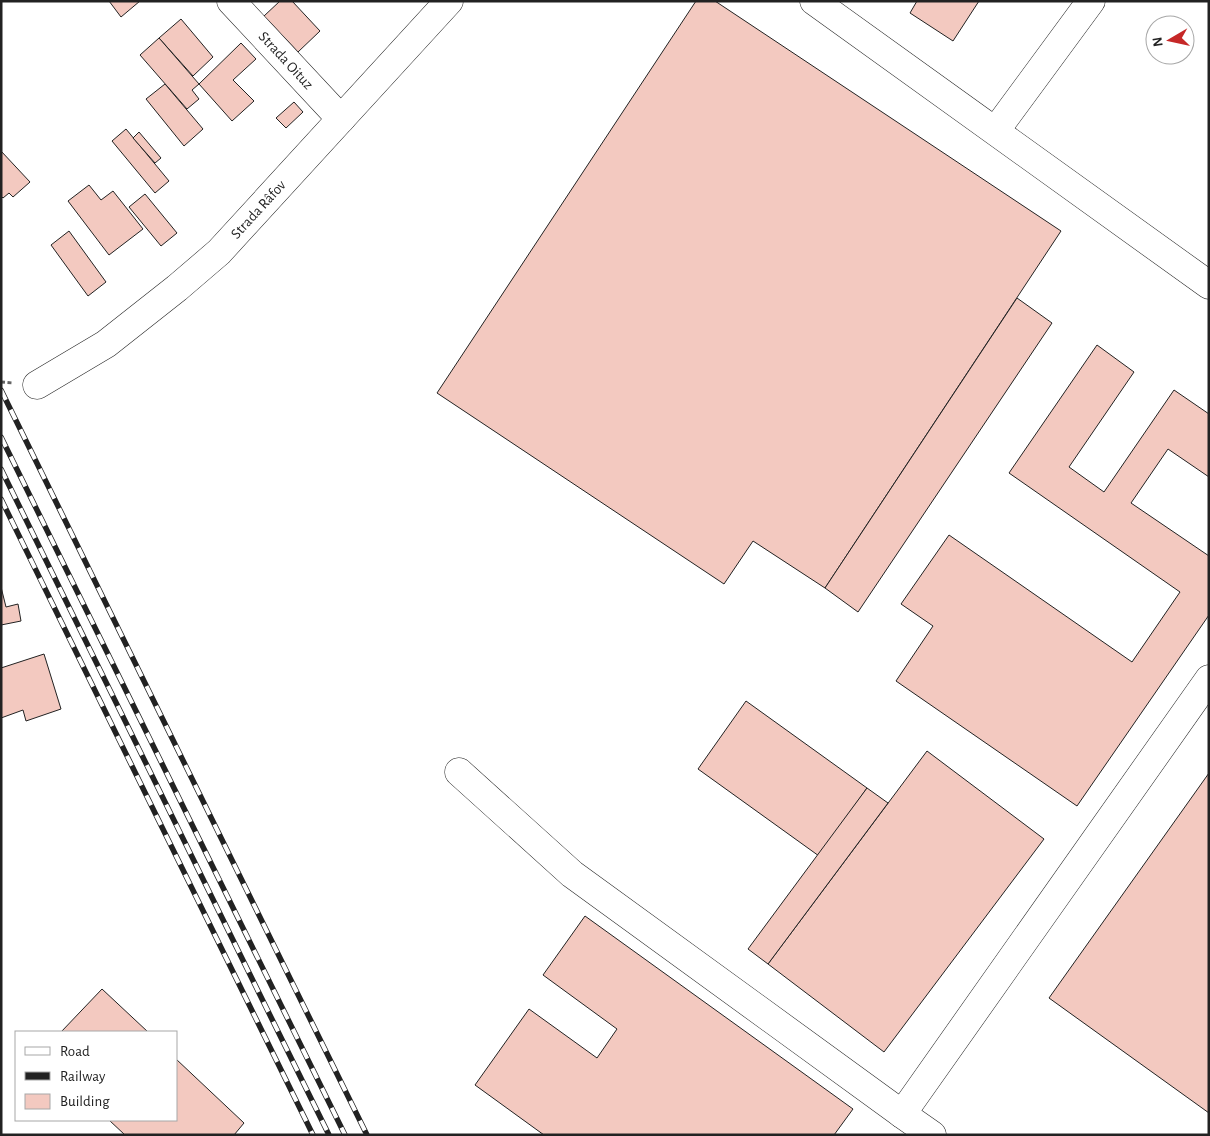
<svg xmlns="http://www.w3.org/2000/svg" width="1210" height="1136" font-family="'Alegreya Sans',sans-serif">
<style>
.building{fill:#f3c9c0;stroke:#222}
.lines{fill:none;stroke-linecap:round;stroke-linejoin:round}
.minor-casing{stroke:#222;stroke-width:29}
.path{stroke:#646464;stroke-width:3;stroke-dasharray:4 2.5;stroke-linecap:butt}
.minor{stroke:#fff;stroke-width:28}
.rail-casing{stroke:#222;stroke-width:5.5}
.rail{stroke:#fff;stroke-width:4;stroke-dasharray:11;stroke-linecap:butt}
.labels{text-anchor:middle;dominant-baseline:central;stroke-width:4;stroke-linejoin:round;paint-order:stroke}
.street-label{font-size:15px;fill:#222;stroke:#fff}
</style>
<rect width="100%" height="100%" fill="#fff"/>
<g class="building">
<polygon points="109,1 140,1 121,17"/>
<polygon points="280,1 292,1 320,31 298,52 264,16"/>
<polygon points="696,1 715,1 1061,231 825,588 753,541 724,584 437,393"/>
<polygon points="917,1 979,1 953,41 910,13"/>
<polygon points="181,19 213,57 193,76 159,38"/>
<polygon points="159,38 199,84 192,90 199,99 187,109 140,55"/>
<polygon points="241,43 256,59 233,80 254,101 232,121 199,84"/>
<polygon points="165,84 203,129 184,146 146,99"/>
<polygon points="294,102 303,112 286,128 276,118"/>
<polygon points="126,129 169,181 155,193 112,141"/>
<polygon points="139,132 161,158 155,163 133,138"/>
<polygon points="1,151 30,182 13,197 9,193 3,198 1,196"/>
<polygon points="89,185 101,200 113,191 143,229 109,255 68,201"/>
<polygon points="145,194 177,233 161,246 129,207"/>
<polygon points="69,231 106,282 88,296 51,245"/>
<polygon points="1017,298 1052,323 858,612 825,588"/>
<polygon points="1097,345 1134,372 1069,467 1104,492 1174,390 1209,414 1209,477 1168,449 1131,503 1209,556 1209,615 1077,806 896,681 933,626 901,604 949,535 1132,662 1180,592 1009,473"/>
<polygon points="1,587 6,607 18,604 21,621 1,625"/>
<polygon points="44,654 61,709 26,721 23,710 1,718 1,668"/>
<polygon points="746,701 867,788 819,856 698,769"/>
<polygon points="927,751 1044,839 884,1052 768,964"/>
<polygon points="1209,773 1209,1113 1049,998"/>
<polygon points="867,788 888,803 768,964 748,949"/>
<polygon points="585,916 853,1109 834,1135 544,1135 475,1085 529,1009 597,1058 617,1029 543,975"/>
<polygon points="102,989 148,1032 61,1032"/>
<polygon points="176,1059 244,1123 234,1135 125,1135 109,1120 176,1120"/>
</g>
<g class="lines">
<defs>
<g id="minor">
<path id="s1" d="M231 1 341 119"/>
<polyline points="814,1 1209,285"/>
<polyline points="996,130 1091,1"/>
<path id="s2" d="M37 385 106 344 177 288 219 252 449 1"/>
<polyline points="459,772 572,874 902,1114"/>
<polyline points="932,1135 902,1114 1209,679"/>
</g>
</defs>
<use href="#minor" class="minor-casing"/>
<polyline class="path" points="1,382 13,383"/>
<use href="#minor" class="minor"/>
<defs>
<g id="rail">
<polyline points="1,390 367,1135"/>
<polyline points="1,437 345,1135"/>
<polyline points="1,469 329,1135"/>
<polyline points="1,499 313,1135"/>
</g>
</defs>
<use href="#rail" class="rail-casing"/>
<use href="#rail" class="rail"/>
</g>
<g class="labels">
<g class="street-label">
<text stroke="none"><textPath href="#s1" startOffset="81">Strada Oituz</textPath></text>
<text stroke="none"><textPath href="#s2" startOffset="284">Strada Râfov</textPath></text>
</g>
</g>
<rect width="1210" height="1136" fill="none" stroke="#222222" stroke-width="5"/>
<rect x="15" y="1031" width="162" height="90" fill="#ffffff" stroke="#a7a7a7"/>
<rect x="25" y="1047" width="25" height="8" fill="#ffffff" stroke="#a7a7a7"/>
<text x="60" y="1056" font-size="15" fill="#222222">Road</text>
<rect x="25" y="1072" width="25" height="8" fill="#222222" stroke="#a7a7a7"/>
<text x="60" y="1081" font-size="15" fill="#222222">Railway</text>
<rect x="25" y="1094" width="25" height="15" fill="#f3c9c0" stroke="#a7a7a7"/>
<text x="60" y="1106" font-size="15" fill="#222222">Building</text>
<g transform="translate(1170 40) rotate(261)"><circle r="24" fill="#ffffff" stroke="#a7a7a7"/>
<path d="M0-4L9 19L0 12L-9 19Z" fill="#c62828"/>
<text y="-8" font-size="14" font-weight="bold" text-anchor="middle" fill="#222222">N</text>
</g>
</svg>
